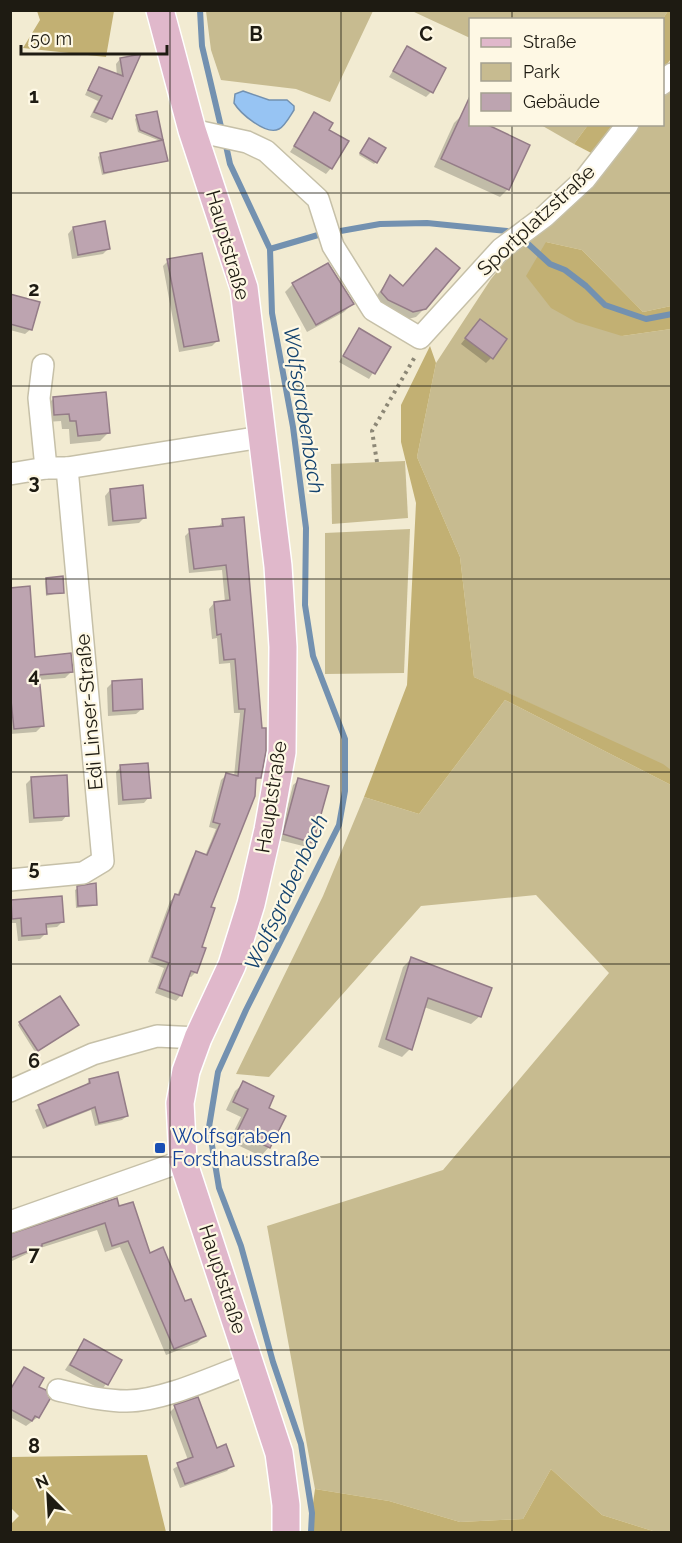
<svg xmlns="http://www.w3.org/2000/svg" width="682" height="1543" font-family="Raleway,sans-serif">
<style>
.green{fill:#c7bb90}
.forest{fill:#c2b073}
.water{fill:#97c4f3;stroke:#7391b0;stroke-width:1.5}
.shadow{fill:#0003}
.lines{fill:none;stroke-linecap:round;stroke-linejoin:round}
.stream{stroke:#7391b0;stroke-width:6}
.building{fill:#bda4b0;stroke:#947c87;stroke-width:1.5}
.minor-casing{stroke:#c6c0a8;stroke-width:24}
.major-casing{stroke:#fff;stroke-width:30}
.path{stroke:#8c8776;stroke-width:4;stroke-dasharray:3 4.5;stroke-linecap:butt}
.minor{stroke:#fff;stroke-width:21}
.major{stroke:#e0b8cb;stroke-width:27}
.grid{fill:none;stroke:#1e1b12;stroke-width:1.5;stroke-opacity:0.55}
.transit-dot{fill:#1a4fb4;stroke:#fef8e4;stroke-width:2}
.labels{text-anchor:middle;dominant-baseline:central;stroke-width:4.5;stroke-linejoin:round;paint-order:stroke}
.street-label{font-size:20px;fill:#1e1b12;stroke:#fef8e4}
.transit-label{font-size:20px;fill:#164399;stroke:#fef8e4;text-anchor:start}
.water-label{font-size:21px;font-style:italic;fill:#14436f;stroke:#fef8e4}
.grid-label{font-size:20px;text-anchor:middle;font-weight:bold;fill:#1e1b12;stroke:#fef8e4;stroke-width:4.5;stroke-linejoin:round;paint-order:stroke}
</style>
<rect width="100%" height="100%" fill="#f2ebd2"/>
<g class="green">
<polygon points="206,11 206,10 373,11 330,102 296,89 221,80 211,50"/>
<polygon points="412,11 668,11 662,20 470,20 470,38"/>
<polygon points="671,85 671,306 643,312 582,250 546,242 622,336 671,329 671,770 474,677 460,557 417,457 436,363 491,279 527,235 636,125 662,124 663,94"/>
<polygon points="541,125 588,125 574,144"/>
<polygon points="405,461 408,518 332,524 331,464"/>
<polygon points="410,529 404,673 325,674 325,533"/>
<polygon points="505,700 671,785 671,1532 656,1532 602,1515 551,1469 523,1519 460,1522 389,1501 315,1489 267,1226 443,1170 609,973 536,895 421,906 269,1077 236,1074 323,896 364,797 419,814"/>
</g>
<g class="forest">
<polygon points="37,11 114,11 106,57 23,48 40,20"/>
<polygon points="668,11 671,11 671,59 663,69 662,20"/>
<polygon points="588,125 620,125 597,156 574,144"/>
<polygon points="546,242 582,250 643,312 671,306 671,329 622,336 576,322 551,308 526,276"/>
<polygon points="430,346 436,363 417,457 460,557 474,677 663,764 671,770 671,785 505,700 419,814 364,797 407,685 416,503 401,442 401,405"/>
<polygon points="147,1455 166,1532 11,1532 11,1524 19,1516 11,1508 11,1457"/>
<polygon points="551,1469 602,1515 656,1532 309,1532 315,1489 389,1501 460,1522 523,1519"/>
</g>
<path class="water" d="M243 91 269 100H287L294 106V110C290 116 285 126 279 129 266 136 240 113 234 103L235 94Z"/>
<g class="shadow">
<polygon points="407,48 431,92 426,97 389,77"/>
<polygon points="139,56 111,118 106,123 90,117 98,101 85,95 95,74 100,69 117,76 116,64 120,59"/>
<polygon points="315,114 327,130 331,168 326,174 290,152"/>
<polygon points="462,115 470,124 508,189 500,197 434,167 454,123"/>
<polygon points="137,117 162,139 160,141 138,132 135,119"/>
<polygon points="367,142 376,162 374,164 359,155"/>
<polygon points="100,155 166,160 102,175 98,157"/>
<polygon points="73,228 108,249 103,254 72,259 68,234"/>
<polygon points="168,261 218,340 212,346 179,352 163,266"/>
<polygon points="390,277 425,308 416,317 404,320 373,301"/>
<polygon points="293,284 352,304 344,312 307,332 285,292"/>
<polygon points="10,296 31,329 25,334 10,330"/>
<polygon points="475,326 491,358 486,363 461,344"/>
<polygon points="359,330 389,347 369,379 339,362"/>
<polygon points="54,398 108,433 100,441 70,444 69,429 62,429 61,421 46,422 45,407"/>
<polygon points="110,490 145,517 139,523 108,526 105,496"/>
<polygon points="223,520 260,777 254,783 209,908 196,972 191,977 188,976 181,995 176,1001 155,993 164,968 148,962 170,901 177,896 192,858 197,853 205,856 216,829 209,827 221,780 226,775 234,777 240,713 234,713 230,663 219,664 217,638 212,639 209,609 214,603 225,602 222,570 189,573 185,536 190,531 218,528"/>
<polygon points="47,579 62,592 46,596 45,581"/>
<polygon points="10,590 34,658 71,672 65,678 38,680 42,726 36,732 10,734"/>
<polygon points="112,683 142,709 136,714 108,716 107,688"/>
<polygon points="121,767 149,797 144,803 118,805 116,772"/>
<polygon points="32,778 67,815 62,821 29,823 26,784"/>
<polygon points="299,780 312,842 307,847 279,840 293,785"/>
<polygon points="78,888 96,904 93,906 76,908 75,890"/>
<polygon points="12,902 62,922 57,927 45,928 45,934 40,939 18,941 16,923 10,923"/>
<polygon points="411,959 480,1016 471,1024 424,1007 410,1049 402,1057 378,1047 403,967"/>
<polygon points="20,1023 74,1027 35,1052 18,1025"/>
<polygon points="89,1080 127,1116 122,1120 95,1126 91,1110 43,1129 35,1110 86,1086"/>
<polygon points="244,1083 267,1109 269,1147 261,1156 229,1141 241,1117 226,1110 235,1091"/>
<polygon points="118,1208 204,1336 197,1343 166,1355 120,1247 105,1252 97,1230 37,1249 10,1262 10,1235"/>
<polygon points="84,1341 120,1361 102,1390 65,1370"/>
<polygon points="24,1369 37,1387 38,1417 26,1426 10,1417 10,1389"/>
<polygon points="175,1407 232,1465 227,1471 180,1488 173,1469 188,1460 170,1412"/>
</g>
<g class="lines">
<g class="stream">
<polyline points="200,10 202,46 222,131"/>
<polyline points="225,141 230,164 270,249 272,313 293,427 306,528 305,605 313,656 345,739 345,791 339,825 246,1010 218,1072 209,1127 219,1188 241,1246 273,1362 301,1444 312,1513 311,1532"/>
<polyline points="527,243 550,264 565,270 586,286 605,305 646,319 672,314"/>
<polyline points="270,249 318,235 380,224 427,223 507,231"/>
</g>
</g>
<g class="building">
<polygon points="407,46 446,68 433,93 393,71"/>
<polygon points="141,54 112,119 94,112 102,96 88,90 99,67 123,76 120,58"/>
<polygon points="471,94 471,124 486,124 530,145 509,190 441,159"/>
<polygon points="157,111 163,140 140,130 136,115"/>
<polygon points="314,112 333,123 329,130 349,141 332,169 294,146"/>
<polygon points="369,138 386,148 377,163 360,153"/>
<polygon points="163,140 168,161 104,173 100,153"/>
<polygon points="105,221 110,249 78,255 73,227"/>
<polygon points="436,248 460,268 426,309 413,312 388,300 381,292 390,275 403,286"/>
<polygon points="202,253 219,341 184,347 167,259"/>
<polygon points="328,263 354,304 316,325 292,283"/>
<polygon points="10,294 40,302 32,330 10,324"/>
<polygon points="480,319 507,339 493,359 465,338"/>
<polygon points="359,328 391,347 375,374 343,356"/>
<polygon points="106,392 110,433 78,436 76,421 70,421 69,414 54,415 53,397"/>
<polygon points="143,485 146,518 113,521 110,489"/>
<polygon points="244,517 262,728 266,728 266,751 261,778 256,778 255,796 211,907 215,908 202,947 206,948 197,973 191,971 182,996 159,988 169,963 152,957 175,894 179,895 196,851 207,855 220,824 213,822 226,773 238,776 245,709 239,709 235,659 224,660 221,634 217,635 214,602 230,600 226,565 194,569 189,529 223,526 222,519"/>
<polygon points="63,576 64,593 47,594 46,578"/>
<polygon points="30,586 35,657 71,653 73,672 39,675 44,726 14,729 10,691 10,588"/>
<polygon points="142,679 143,709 113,711 112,681"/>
<polygon points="148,763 151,798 123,800 120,765"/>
<polygon points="67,775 69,816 34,818 31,777"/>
<polygon points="298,778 329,786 313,843 283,834"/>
<polygon points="96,883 97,905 78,906 77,886"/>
<polygon points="62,896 64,922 46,924 47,934 22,936 21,918 12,919 11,900"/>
<polygon points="411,957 492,988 481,1017 428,998 412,1050 386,1039"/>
<polygon points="60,996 79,1025 38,1051 19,1022"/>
<polygon points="118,1072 128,1116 99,1123 95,1107 47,1126 38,1105 90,1083 89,1079"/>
<polygon points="243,1081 274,1096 269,1108 286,1116 270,1148 237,1132 248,1109 233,1102"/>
<polygon points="117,1198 119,1206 133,1202 150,1253 163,1247 185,1301 191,1299 206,1336 174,1349 128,1241 112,1246 105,1223 42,1244 42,1246 10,1258 10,1234"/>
<polygon points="84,1339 122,1360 108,1385 70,1365"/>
<polygon points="24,1367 44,1378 39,1387 46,1390 50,1399 39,1418 35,1416 32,1421 10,1409 10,1390"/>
<polygon points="198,1397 217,1448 226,1444 234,1466 185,1484 177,1463 193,1457 174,1405"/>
</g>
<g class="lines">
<defs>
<g id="minor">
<polyline points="662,84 672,74"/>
<polyline points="192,130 247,142 266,151 318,199 333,246 373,310 420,338 501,249 545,216 585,179 628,124"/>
<polyline points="43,365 39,398 46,468"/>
<polyline points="10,474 46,468 67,468 262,437"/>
<polyline points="10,880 83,873 103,861 67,468"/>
<polyline points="10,1091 93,1054 157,1036 198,1038"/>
<polyline points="10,1222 183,1161"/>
<path d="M58 1390C80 1395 103 1401 127 1401 163 1401 216 1376 251 1363"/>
</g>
<polyline id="major" points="160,10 192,130 244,288 278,566 283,647 282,752 268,830 251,904 232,965 198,1038 186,1071 180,1103 183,1161 279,1453 286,1505 286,1532"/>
</defs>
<use href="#minor" class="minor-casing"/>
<use href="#major" class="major-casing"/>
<polyline class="path" points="377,462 372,431 416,355"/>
<use href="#minor" class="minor"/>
<use href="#major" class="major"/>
</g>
<path class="grid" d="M170 10V1532M341 10V1532M512 10V20M512 124V1532M10 193H672M10 386H672M10 579H672M10 772H672M10 964H672M10 1157H672M10 1350H672"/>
<rect class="transit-dot" x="154" y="1142" width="12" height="12" rx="3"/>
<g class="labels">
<g class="street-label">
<text transform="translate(536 220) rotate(-43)">Sportplatzstraße</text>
<text transform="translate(228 245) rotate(74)">Hauptstraße</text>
<text transform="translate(89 712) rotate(-95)">Edi Linser-Straße</text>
<text transform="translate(271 797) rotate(-81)">Hauptstraße</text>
<text transform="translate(223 1279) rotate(72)">Hauptstraße</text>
</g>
<g class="transit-label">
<text x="172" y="1136">Wolfsgraben<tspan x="172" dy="23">Forsthausstraße</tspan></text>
</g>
<g class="water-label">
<text transform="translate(304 410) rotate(81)">Wolfsgrabenbach</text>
<text transform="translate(286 892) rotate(-65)">Wolfsgrabenbach</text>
</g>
</g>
<g class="grid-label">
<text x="256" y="41">B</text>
<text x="426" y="41">C</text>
<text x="34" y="103">1</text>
<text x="34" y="296">2</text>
<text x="34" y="489">3</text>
<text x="34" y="682">4</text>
<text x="34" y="875">5</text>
<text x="34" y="1068">6</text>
<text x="34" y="1261">7</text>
<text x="34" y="1453">8</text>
</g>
<rect width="682" height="1543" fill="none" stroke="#1e1b12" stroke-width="24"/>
<rect x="469" y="18" width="195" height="108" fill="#fef8e4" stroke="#a4a090" stroke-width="1.5"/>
<rect x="481" y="38" width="30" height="9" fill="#e0b8cb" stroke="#a4a090" stroke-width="1.5"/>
<text x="523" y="48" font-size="18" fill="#1e1b12">Straße</text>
<rect x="481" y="63" width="30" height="18" fill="#c7bb90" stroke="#a4a090" stroke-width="1.5"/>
<text x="523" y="78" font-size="18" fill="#1e1b12">Park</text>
<rect x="481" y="93" width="30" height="18" fill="#bda4b0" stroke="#a4a090" stroke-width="1.5"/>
<text x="523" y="108" font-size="18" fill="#1e1b12">Gebäude</text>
<g transform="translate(48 1495) rotate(336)" stroke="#fef8e4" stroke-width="4.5" paint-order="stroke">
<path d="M0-4.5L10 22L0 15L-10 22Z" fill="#1e1b12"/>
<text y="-9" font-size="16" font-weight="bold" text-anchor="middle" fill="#1e1b12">N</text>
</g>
<path d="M21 45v9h146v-9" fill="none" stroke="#1e1b12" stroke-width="3"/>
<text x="30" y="45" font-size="18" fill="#1e1b12" stroke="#fef8e4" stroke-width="4.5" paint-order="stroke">50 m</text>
</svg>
